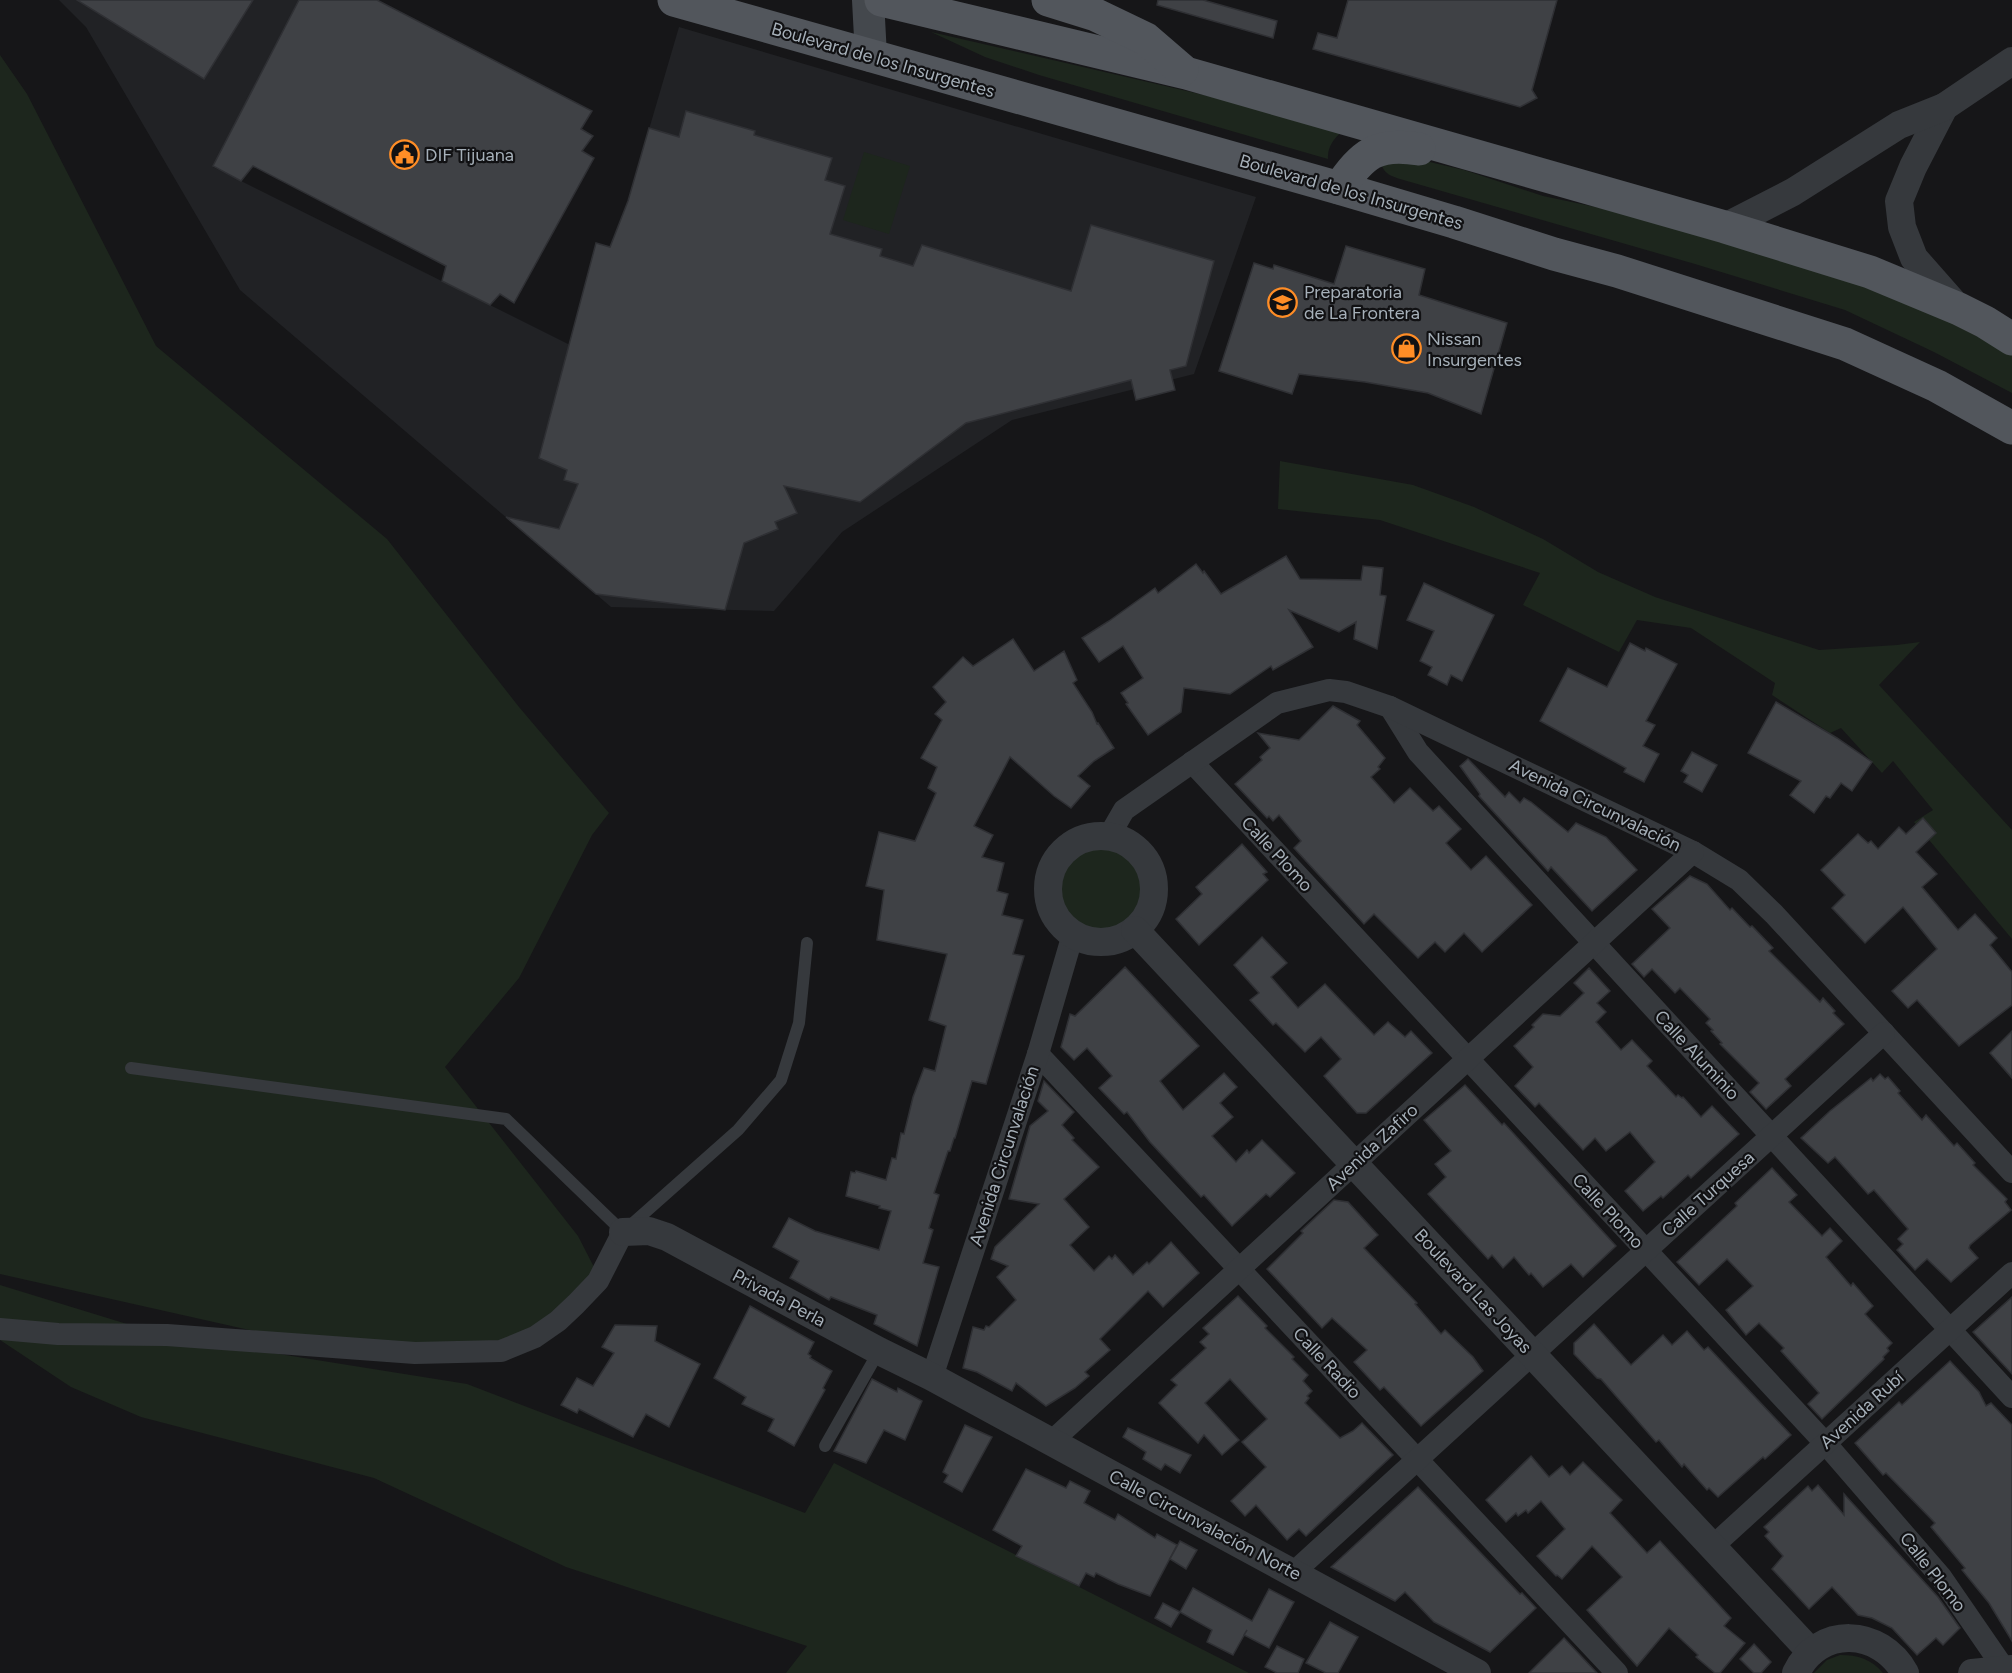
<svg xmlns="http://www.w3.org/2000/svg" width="2012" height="1673" font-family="Figtree,sans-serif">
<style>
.built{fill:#212225}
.green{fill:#1d261d}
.building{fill:#3f4145;stroke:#2f3034;stroke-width:1.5}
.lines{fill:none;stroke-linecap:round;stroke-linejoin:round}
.service{stroke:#36393d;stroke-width:12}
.minor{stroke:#36393d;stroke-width:22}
.tertiary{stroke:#36393d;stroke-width:28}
.secondary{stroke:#44484d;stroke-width:32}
.primary{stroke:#52565c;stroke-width:33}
.labels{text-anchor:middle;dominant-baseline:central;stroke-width:4.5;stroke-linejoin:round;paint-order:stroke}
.street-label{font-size:18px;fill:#a6b0b9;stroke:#111113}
.poi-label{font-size:18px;fill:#a6b0b9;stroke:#111113;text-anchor:start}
</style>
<rect width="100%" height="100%" fill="#161618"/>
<polygon class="built" points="59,0 299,0 213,167 572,346 628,201 679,27 1256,197 1194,374 1012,420 842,532 774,611 611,607 240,290 86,27"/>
<g class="green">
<path d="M931 32 1347 128C1336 135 1327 146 1328 159L1039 75 985 57Z"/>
<polygon points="0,55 27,94 156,346 387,539 519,707 609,813 592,835 519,978 445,1067 578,1236 597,1273 574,1302 499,1349 338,1350 0,1274"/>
<polygon points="864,152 910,166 889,234 843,220"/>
<path d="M1404 156 1464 170 1543 196 1605 209 1844 275 1966 329 2012 353V393L1934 352 1845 310 1695 264 1400 179C1391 176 1385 174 1382 166Z"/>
<polygon points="1280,461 1413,485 1474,507 1543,539 1598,572 1655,597 1819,650 1897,645 1920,642 1879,685 2012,830 2012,939 1914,822 1933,810 1893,761 1882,773 1841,728 1830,733 1772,695 1775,683 1691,628 1637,620 1619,652 1523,605 1540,573 1380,520 1278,509"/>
<circle cx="1100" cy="889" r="42"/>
<polygon points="0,1285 166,1336 467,1384 805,1513 834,1463 1249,1673 786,1673 807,1646 566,1567 374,1478 141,1417 71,1387 0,1340"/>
<path d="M1840 1655C1858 1655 1871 1659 1883 1673H1814L1827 1660Z"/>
</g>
<g class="building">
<polygon points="77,0 253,0 204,79"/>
<polygon points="299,0 377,0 592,111 581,129 593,136 582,151 594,158 514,303 500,294 490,305 442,281 446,266 253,166 241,181 213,166"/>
<polygon points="1158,0 1203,0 1277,21 1273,38 1157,5"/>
<polygon points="1348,0 1557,0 1532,90 1537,98 1520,107 1313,49 1318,33 1337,38"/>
<polygon points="686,111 755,131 754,135 832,158 825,180 845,186 830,234 882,249 880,256 913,266 922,245 1071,291 1091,225 1214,261 1186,366 1170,370 1175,390 1136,400 1131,380 966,423 860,502 784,486 797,513 775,522 778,529 744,543 725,610 596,594 506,517 559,529 578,484 564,480 567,470 539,458 596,243 610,247 628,201 649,128 679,137"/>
<polygon points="1346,246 1425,269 1419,295 1507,323 1481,414 1428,393 1365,382 1299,374 1292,394 1219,371 1254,263 1273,269 1274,265 1334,284"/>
<polygon points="1286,556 1300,579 1361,580 1363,566 1383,568 1380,595 1386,596 1377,649 1354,639 1356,622 1339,632 1289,610 1313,647 1273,670 1271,666 1230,694 1184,688 1181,712 1148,735 1126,704 1128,703 1121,693 1143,678 1123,646 1099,662 1082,638 1109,621 1155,588 1158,593 1196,564 1203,573 1204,571 1221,594"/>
<polygon points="1424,583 1494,615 1462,681 1451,675 1447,685 1428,675 1432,667 1420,661 1434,631 1407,620"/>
<polygon points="1013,639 1034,671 1064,651 1077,680 1073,683 1092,712 1097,724 1098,723 1114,748 1094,761 1078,776 1090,786 1071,808 1054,796 1010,757 974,826 993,835 982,857 1004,863 997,891 1008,894 1002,915 1023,920 1013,954 1024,956 986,1084 972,1081 955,1138 954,1138 950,1151 948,1151 934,1193 939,1195 929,1228 933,1230 923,1263 939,1267 917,1346 874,1324 877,1315 831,1297 829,1300 790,1278 799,1261 773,1247 789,1218 815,1231 879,1250 891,1211 879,1208 880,1206 846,1196 851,1172 855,1173 856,1171 886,1180 892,1158 896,1159 901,1133 904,1134 913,1097 924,1068 935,1071 946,1026 929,1020 947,954 877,940 884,890 866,886 879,832 915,841 936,793 928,788 937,767 921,758 942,720 935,714 946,702 933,687 963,657 973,666"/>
<polygon points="1630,643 1645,651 1646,648 1677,664 1646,721 1655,725 1643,746 1659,754 1644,782 1624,772 1626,768 1540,721 1568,668 1607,687"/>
<polygon points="1776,702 1837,738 1872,762 1852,791 1841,783 1830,798 1826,796 1814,813 1790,795 1801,781 1748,753"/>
<polygon points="1333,706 1360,721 1357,725 1385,758 1378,767 1380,769 1371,777 1394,803 1410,788 1433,811 1439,806 1461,829 1446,843 1471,870 1486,856 1532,905 1482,952 1464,933 1445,952 1435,942 1418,958 1374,914 1364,924 1294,848 1301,841 1279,815 1273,821 1269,816 1267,818 1235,784 1262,760 1260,757 1270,748 1258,733 1299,740"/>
<polygon points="1692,752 1717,765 1702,792 1684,782 1688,775 1681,771"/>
<polygon points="1468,759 1505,797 1509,792 1520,803 1524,798 1531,802 1568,832 1576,823 1606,837 1637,870 1592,911 1551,867 1548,871 1479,796 1480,794 1460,766"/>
<polygon points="1923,818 1936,833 1916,852 1937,874 1922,887 1958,930 1975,914 1997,938 1990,945 2012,972 2012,1005 1959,1046 1917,1000 1908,1008 1892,991 1937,949 1903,907 1865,943 1832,908 1845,895 1821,870 1858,834 1868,843 1871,841 1878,849 1899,827 1906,834"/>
<polygon points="1242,844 1267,872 1263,874 1268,880 1199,945 1176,919 1202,894 1196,887"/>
<polygon points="1690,876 1707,884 1730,910 1732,908 1750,927 1752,926 1773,948 1769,951 1820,1002 1823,998 1835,1011 1833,1013 1844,1024 1785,1079 1791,1086 1766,1109 1750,1092 1759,1083 1720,1044 1722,1043 1711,1031 1713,1030 1706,1023 1710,1019 1680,988 1675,993 1652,969 1644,977 1632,964 1670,928 1652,909"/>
<polygon points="1262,937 1287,963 1271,977 1298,1008 1325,984 1374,1035 1388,1022 1405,1037 1411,1031 1432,1053 1366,1113 1357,1113 1324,1076 1341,1059 1321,1037 1305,1052 1276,1023 1273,1025 1250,1000 1259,993 1234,965"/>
<polygon points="1125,967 1199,1046 1160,1081 1183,1110 1224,1073 1237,1087 1220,1103 1233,1117 1212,1136 1236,1162 1247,1150 1249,1153 1262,1140 1295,1173 1270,1197 1266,1194 1232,1226 1204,1195 1201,1197 1150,1142 1127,1112 1124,1114 1099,1088 1112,1076 1087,1048 1074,1060 1061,1047 1070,1014 1075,1016"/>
<polygon points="1589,968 1610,991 1597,1003 1606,1012 1596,1022 1621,1050 1632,1040 1652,1061 1647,1066 1676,1097 1678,1095 1682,1098 1683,1097 1701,1117 1712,1106 1739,1134 1691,1178 1688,1175 1663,1198 1661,1196 1643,1211 1625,1191 1655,1162 1630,1132 1606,1151 1595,1138 1583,1150 1539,1103 1535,1107 1515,1086 1533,1067 1514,1046 1534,1027 1532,1025 1543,1014 1560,1016 1584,993 1574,983"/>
<polygon points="2012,1031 2012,1078 1990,1053"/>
<polygon points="1880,1074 1885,1079 1888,1077 1900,1091 1898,1093 1922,1120 1926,1115 1954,1146 1957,1143 1975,1163 1973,1165 2007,1199 2005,1202 2011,1210 1970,1245 1969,1248 1978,1258 1951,1282 1927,1259 1915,1270 1897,1250 1903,1244 1898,1239 1908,1229 1874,1190 1868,1194 1835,1157 1828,1163 1801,1138 1830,1111 1871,1078 1873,1081"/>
<polygon points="1044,1081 1074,1112 1062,1125 1074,1138 1072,1140 1099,1167 1064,1199 1089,1227 1070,1245 1094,1271 1109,1256 1112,1259 1115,1255 1133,1275 1147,1262 1149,1264 1171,1242 1199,1273 1163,1307 1148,1291 1100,1339 1110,1350 1085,1372 1089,1376 1075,1388 1046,1406 1016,1383 1012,1391 977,1372 963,1368 973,1327 984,1330 986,1326 989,1327 1016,1300 997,1277 1008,1266 991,1259 995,1247 1039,1204 1009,1199 1030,1126 1048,1111 1038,1101"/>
<polygon points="1465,1085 1502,1125 1504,1123 1616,1246 1583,1277 1571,1264 1543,1287 1531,1273 1529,1275 1514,1257 1503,1268 1492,1255 1488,1259 1428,1194 1446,1177 1435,1164 1451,1151 1424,1120"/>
<polygon points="1772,1168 1797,1195 1789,1202 1822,1236 1830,1228 1842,1241 1826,1257 1851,1286 1853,1283 1873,1306 1865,1314 1892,1343 1887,1348 1889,1351 1883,1357 1884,1359 1822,1419 1808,1404 1819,1393 1781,1351 1784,1348 1759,1323 1746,1335 1726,1310 1753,1286 1727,1259 1699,1285 1677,1262 1737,1206 1735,1203"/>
<polygon points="1334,1200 1348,1202 1378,1235 1364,1248 1417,1303 1415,1304 1441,1334 1445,1330 1473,1357 1483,1371 1421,1426 1384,1387 1380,1390 1354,1362 1367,1350 1332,1318 1322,1328 1267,1269 1303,1233 1301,1231"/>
<polygon points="1238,1296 1267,1326 1265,1328 1294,1357 1292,1359 1308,1375 1303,1381 1312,1391 1307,1396 1309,1398 1305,1403 1340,1438 1353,1431 1362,1423 1393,1455 1306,1536 1299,1529 1287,1540 1256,1505 1245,1516 1231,1501 1266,1467 1242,1442 1267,1419 1230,1379 1205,1403 1239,1440 1222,1455 1204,1435 1198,1443 1159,1403 1177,1385 1171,1380 1206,1348 1200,1342 1209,1334 1203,1328"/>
<polygon points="2012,1297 2012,1374 1973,1332"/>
<polygon points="750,1306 814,1342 808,1354 811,1356 810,1358 832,1371 823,1388 825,1390 794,1446 768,1431 774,1419 742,1404 746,1397 714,1378"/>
<polygon points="1594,1324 1631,1365 1663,1335 1672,1345 1687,1331 1704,1350 1708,1347 1791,1435 1765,1459 1763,1457 1718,1497 1709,1488 1707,1490 1684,1464 1682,1467 1659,1440 1656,1442 1601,1379 1597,1378 1574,1354 1574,1343"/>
<polygon points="615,1325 657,1326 655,1341 700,1364 669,1427 646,1414 633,1437 579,1409 577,1413 561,1405 577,1378 593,1386 614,1353 602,1347"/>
<polygon points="1950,1361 1979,1392 1986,1406 1991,1403 2012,1425 2012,1641 1989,1603 1962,1570 1965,1568 1931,1527 1935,1523 1886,1473 1883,1475 1855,1443 1899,1402 1902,1405"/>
<polygon points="872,1379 897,1392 898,1388 922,1401 905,1440 884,1430 866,1463 834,1451"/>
<polygon points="965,1425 992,1437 962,1492 944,1482 948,1475 943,1472"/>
<polygon points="1128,1428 1191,1455 1180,1473 1165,1464 1161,1470 1143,1459 1146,1452 1123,1437"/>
<polygon points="1531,1456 1549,1477 1562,1466 1570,1475 1583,1462 1622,1500 1610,1513 1647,1553 1660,1541 1731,1618 1724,1626 1745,1643 1720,1673 1715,1673 1696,1657 1698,1655 1669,1628 1637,1666 1587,1610 1622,1577 1592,1546 1562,1579 1557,1575 1556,1576 1537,1556 1565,1529 1541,1501 1528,1513 1526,1510 1518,1516 1516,1513 1506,1522 1486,1500"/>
<polygon points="1026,1469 1066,1488 1070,1481 1090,1491 1084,1503 1115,1520 1118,1514 1155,1538 1157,1534 1177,1545 1150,1596 1118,1584 1096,1573 1094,1577 1086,1573 1079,1586 1016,1556 1022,1546 993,1530"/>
<polygon points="1818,1485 1844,1515 1844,1494 1938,1597 1960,1628 1943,1645 1936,1638 1917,1655 1892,1628 1872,1618 1858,1615 1832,1587 1809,1609 1772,1569 1783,1556 1765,1536 1769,1532 1764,1527 1808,1486 1812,1491"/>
<polygon points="1418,1487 1520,1594 1522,1593 1536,1608 1490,1652 1434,1622 1405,1592 1395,1601 1331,1567"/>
<polygon points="1180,1541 1197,1550 1186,1569 1170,1559"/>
<polygon points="1193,1588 1252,1621 1269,1589 1294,1602 1269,1648 1244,1635 1247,1630 1233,1655 1207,1642 1212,1630 1180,1612 1171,1627 1155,1618 1163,1603 1180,1612"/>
<polygon points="1330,1622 1358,1637 1338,1673 1326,1673 1306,1663"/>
<polygon points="1564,1638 1597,1673 1529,1673"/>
<polygon points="1754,1644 1771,1662 1761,1673 1754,1673 1740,1659"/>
<polygon points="1277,1646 1304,1659 1298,1673 1277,1673 1265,1667"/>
</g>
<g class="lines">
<g class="service">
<polyline points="131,1068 506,1119 623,1232 738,1130 781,1080 799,1023 807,943"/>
<polyline points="825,1446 879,1351"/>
</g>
<g class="minor">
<polyline points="1390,707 1418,752 2012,1397"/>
<polyline points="1192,762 1826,1444 1941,1577 2007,1673"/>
<polyline points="1109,836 1124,810 1277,703 1329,690 1346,692 1390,707 1693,852 1739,880 1774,914 2012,1172"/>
<polyline points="1038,1054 1617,1673"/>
<polyline points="0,1329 58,1334 167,1335 415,1353 501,1351 535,1337 558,1321 576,1304 598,1281 623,1232"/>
<polyline points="932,1377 1038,1054 1073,934"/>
<polyline points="1051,1442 1693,852"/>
<polyline points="1712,1547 2012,1273"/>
<polyline points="1293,1573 1884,1033"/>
</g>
<g class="tertiary">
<polyline points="1944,107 1913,167 1899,201 1902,227 1914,258 1959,309"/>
<polyline points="1725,227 1793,192 1899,125 1944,107 2012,61"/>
<circle cx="1101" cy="889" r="53"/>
<polyline points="1135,930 1811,1652"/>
<polyline points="623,1232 649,1231 667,1237 879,1351 932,1377 1477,1673"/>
<path d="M1796 1673C1819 1625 1880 1628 1905 1673"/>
<polyline points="1972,1673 2012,1669"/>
</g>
<polyline class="secondary" points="868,0 871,56"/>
<g class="primary">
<polyline points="674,0 1339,188 1454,222 1554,254 1617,271 1845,344 1937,386 2012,428"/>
<polyline points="881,0 1186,73 1725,227 1870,272 1959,309 1985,322 2012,339"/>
<polyline points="1048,0 1096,15 1146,39 1182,70"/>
<path d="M1339 188C1363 154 1376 142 1419 149"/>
</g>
</g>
<defs>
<symbol id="civic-ring" viewBox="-11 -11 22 22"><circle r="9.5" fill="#111113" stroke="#ff8d26" stroke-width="1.5"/><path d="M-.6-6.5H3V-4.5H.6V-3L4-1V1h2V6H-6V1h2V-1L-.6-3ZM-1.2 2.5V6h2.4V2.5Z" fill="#ff8d26"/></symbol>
<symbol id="university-ring" viewBox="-11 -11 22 22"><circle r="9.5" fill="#111113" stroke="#ff8d26" stroke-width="1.5"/><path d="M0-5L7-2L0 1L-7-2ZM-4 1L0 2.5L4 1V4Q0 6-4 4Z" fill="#ff8d26"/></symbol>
<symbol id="shop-ring" viewBox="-11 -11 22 22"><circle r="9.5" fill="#111113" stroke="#ff8d26" stroke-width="1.5"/><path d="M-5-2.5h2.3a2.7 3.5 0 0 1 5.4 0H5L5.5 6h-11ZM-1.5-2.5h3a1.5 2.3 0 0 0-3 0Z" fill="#ff8d26"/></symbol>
</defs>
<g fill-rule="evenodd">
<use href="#civic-ring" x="388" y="138" width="33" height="33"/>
<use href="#university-ring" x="1266" y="286" width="33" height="33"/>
<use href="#shop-ring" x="1390" y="332" width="33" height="33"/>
</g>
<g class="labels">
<g class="street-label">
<text transform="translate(883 60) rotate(16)">Boulevard de los Insurgentes</text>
<text transform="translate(1351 192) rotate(16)">Boulevard de los Insurgentes</text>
<text transform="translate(1595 805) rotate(26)">Avenida Circunvalación</text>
<text transform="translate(1277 854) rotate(47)">Calle Plomo</text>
<text transform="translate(1697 1055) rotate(47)">Calle Aluminio</text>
<text transform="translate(1372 1147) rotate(-43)">Avenida Zafiro</text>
<text transform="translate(1004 1156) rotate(-72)">Avenida Circunvalación</text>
<text transform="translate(1708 1194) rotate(-42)">Calle Turquesa</text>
<text transform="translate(1608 1211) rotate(47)">Calle Plomo</text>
<text transform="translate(1473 1291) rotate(47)">Boulevard Las Joyas</text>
<text transform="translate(779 1298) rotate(28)">Privada Perla</text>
<text transform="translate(1327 1363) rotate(47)">Calle Radio</text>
<text transform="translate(1862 1410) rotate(-42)">Avenida Rubí</text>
<text transform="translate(1205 1525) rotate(28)">Calle Circunvalación Norte</text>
<text transform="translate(1933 1572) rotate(52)">Calle Plomo</text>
</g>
<g class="poi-label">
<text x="425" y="155">DIF Tijuana</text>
<text x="1304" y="292">Preparatoria<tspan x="1304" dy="21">de La Frontera</tspan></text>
<text x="1427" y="339">Nissan<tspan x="1427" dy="21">Insurgentes</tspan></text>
</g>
</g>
</svg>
